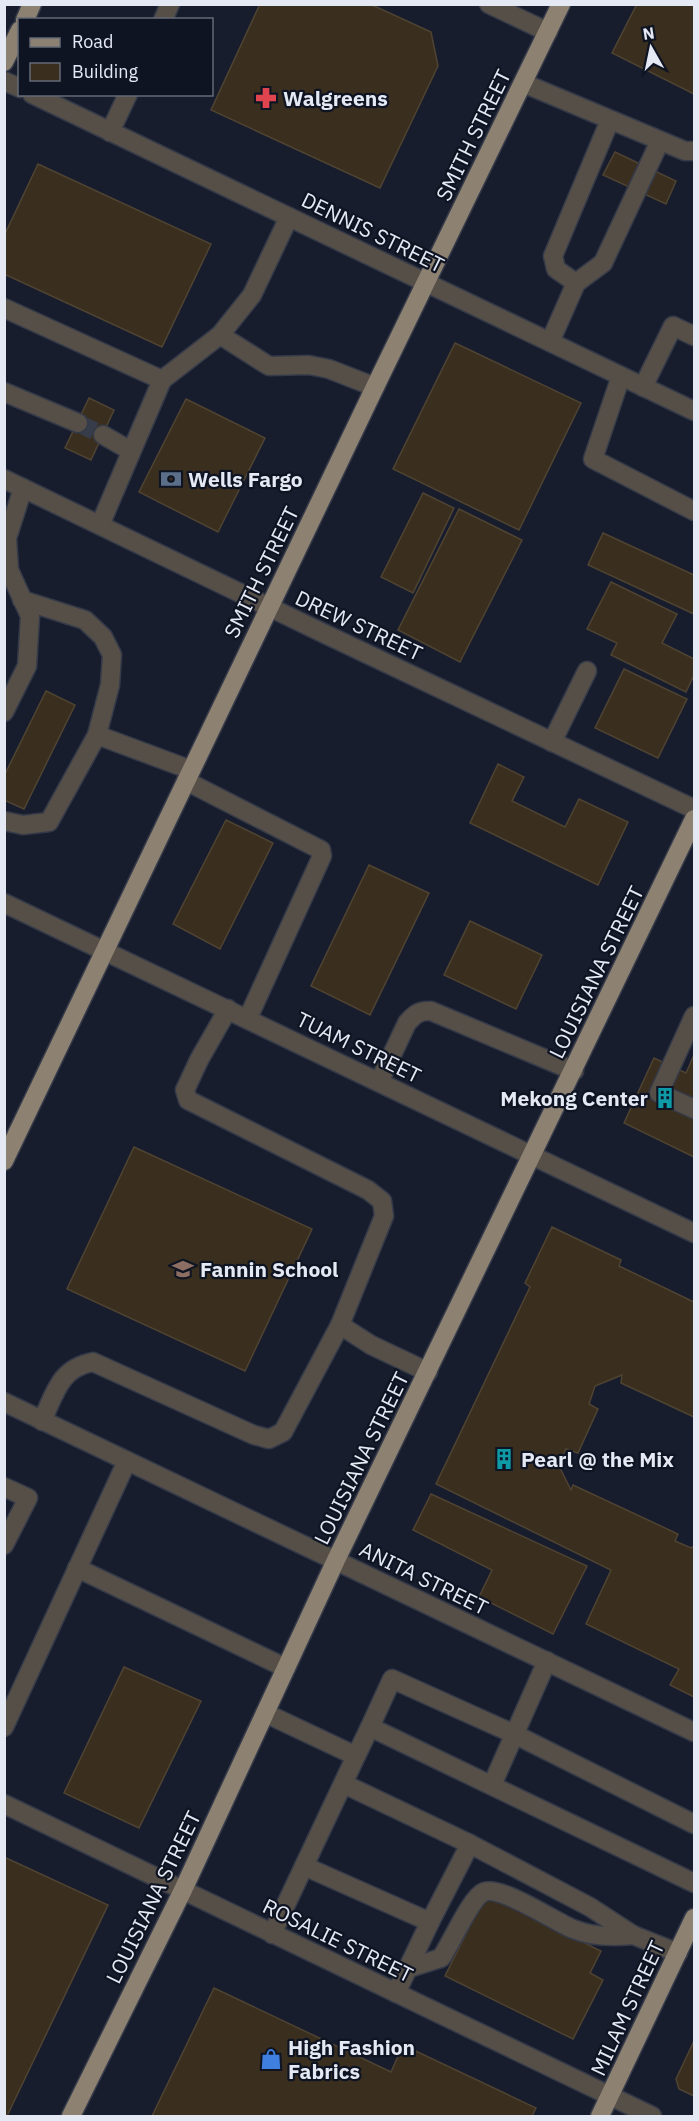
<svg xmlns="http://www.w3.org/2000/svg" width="699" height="2121" font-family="'IBM Plex Sans',sans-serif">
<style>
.building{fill:#3a2f1f;stroke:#4f4332;stroke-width:1.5}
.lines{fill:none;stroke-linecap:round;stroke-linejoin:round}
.minor-tunnel{stroke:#373c4b;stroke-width:18;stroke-dasharray:18 9;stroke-linecap:butt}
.minor-casing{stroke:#353a49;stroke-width:21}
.major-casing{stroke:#353a49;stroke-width:21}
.minor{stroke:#554f48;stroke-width:18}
.major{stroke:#8d8172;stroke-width:18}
.labels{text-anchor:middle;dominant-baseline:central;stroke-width:4.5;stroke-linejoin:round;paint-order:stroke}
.poi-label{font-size:21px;font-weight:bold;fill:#e5e9f4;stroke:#0f1423;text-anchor:start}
.street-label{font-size:21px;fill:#e5e9f4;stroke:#0f1423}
</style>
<rect width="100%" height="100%" fill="#181d2d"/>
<g class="building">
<polygon points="260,4 370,4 431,32 438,66 380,188 211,110"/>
<polygon points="637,4 694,4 694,94 612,53"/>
<polygon points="615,152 676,181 666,204 603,175"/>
<polygon points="38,164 211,244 162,347 4,274 4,236"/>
<polygon points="455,343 581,403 519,530 393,469"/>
<polygon points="89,398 114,410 91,460 65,448"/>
<polygon points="186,399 265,438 218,532 139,492"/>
<polygon points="423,493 454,508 413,593 381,577"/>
<polygon points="459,509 522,540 460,662 398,630"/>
<polygon points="603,533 694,575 694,614 588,565"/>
<polygon points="611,582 677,614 662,643 694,659 694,675 686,692 611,655 617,643 587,629"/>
<polygon points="624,669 687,699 658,758 595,728"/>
<polygon points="46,691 75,705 24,809 4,800 4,776"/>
<polygon points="498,764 524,777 512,801 565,827 579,799 628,822 598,885 470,823"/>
<polygon points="226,820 273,843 220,949 173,924"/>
<polygon points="369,865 429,893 370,1015 311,986"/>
<polygon points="470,921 542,955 516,1009 444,975"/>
<polygon points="694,1055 694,1157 624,1123 654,1058 686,1073"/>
<polygon points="134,1147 312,1229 245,1371 67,1289"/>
<polygon points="552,1227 621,1260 619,1266 694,1302 694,1417 621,1383 622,1375 595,1386 589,1404 598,1409 578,1453 566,1449 558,1464 571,1490 573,1485 678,1534 675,1541 691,1548 694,1546 694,1697 670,1685 679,1669 586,1624 611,1570 436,1484 530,1287 525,1283"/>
<polygon points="431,1494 587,1566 553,1634 479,1597 492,1570 413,1530"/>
<polygon points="124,1667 201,1701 139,1828 64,1793"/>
<polygon points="4,1857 108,1905 7,2116 4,2116"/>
<polygon points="486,1894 601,1951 590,1973 603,1980 573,2039 445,1976"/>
<polygon points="214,1988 391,2072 403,2045 536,2108 532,2116 152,2116"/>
<polygon points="694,2041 694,2096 679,2089 676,2079"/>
</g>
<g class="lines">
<polyline class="minor-tunnel" points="78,423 103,435"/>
<defs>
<g id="minor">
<polyline points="489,4 548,32"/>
<polyline points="163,20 170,4"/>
<polyline points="4,81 20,88"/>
<polyline points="523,83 685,151 694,151"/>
<polyline points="32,94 694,411"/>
<polyline points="110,132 128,94"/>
<polyline points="576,283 603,263 660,141"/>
<polyline points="4,308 162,380 220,335 252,295 289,217"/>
<polyline points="220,335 269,366 309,365 329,369 375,387"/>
<polyline points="550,342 576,283 556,269 553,256 610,120"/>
<polyline points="621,376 593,459 694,511"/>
<polyline points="643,387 673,326 694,336"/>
<polyline points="4,392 78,423"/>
<polyline points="103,435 131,451"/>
<polyline points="4,479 323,633 694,809"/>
<polyline points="100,525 162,380"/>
<polyline points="22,600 85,620 103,637 112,655 110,685 97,735"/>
<polyline points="4,712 27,666 30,616 9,570 7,538 23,488"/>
<polyline points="552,742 587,671"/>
<polyline points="186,781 321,850 322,856 248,1018"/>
<polyline points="4,821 23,825 49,822 97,735 191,770"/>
<polyline points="4,903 694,1233"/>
<polyline points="228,1009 199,1060 185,1090 188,1100 368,1190 382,1201 384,1216 340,1325 371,1345 428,1372"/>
<polyline points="694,1016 659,1093 694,1109"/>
<path d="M379 1082 407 1023C414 1015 419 1010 431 1011L574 1071"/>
<polyline points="4,1402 694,1732"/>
<path d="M42 1421C55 1393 60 1368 93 1362L254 1435 269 1439 283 1432 340 1325"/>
<polyline points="4,1487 28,1498 4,1545"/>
<polyline points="77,1568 286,1668"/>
<polyline points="265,1713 356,1756 272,1934"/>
<polyline points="4,1727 127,1461"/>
<polyline points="370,1727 392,1679 514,1734 694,1824"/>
<polyline points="356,1756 370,1727 694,1883"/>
<polyline points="492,1785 547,1661"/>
<polyline points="4,1804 652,2116"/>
<polyline points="470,1844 590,1907 633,1935 678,1953"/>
<polyline points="304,1866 430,1922 470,1844 344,1784"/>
<path d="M409 1968 441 1958C451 1944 471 1897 484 1892 501 1885 555 1922 573 1929 592 1937 613 1937 633 1935"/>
<polyline points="396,1993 430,1922"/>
</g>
<g id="major">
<polyline points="25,20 32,4"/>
<polyline points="4,62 20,30"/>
<polyline points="4,1161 375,387 561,4"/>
<polyline points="71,2116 183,1890 336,1560 694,819"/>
<polyline points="600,2116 694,1918"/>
</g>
</defs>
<use href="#minor" class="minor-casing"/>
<use href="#major" class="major-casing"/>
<use href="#minor" class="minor"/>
<use href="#major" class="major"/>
</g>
<defs>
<symbol id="pharmacy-bare" viewBox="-9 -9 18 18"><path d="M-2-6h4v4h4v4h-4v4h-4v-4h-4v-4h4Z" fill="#e0444e" stroke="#0f1423" stroke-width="2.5" paint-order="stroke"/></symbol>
<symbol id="bank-bare" viewBox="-9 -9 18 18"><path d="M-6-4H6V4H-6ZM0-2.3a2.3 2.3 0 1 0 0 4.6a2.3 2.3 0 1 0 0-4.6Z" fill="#5c6f8a" stroke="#0f1423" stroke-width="2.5" paint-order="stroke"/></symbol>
<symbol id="building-bare" viewBox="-9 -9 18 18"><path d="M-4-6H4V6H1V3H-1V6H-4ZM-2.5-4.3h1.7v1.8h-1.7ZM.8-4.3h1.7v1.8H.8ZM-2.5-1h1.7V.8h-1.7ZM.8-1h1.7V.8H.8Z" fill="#0f9aa8" stroke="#0f1423" stroke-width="2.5" paint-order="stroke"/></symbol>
<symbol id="school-bare" viewBox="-9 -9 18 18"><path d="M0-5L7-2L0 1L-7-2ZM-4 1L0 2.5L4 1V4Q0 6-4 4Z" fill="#8d6e63" stroke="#0f1423" stroke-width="2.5" paint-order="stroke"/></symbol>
<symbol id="shop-bare" viewBox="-9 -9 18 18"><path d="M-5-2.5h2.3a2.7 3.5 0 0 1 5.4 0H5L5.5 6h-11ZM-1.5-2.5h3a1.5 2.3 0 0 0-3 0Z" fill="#3f7fe0" stroke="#0f1423" stroke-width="2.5" paint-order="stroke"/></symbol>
</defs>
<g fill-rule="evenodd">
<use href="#pharmacy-bare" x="251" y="83" width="30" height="30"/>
<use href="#bank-bare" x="156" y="464" width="30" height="30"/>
<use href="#building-bare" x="650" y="1083" width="30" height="30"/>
<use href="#school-bare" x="168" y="1254" width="30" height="30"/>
<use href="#building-bare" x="489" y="1444" width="30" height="30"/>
<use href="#shop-bare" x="256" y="2044" width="30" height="30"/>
</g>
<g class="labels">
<g class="poi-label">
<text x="283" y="98">Walgreens</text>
<text x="188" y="479">Wells Fargo</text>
<text x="648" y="1098" text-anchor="end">Mekong Center</text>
<text x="200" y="1269">Fannin School</text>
<text x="521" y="1459">Pearl @ the Mix</text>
<text x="288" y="2047">High Fashion<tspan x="288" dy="24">Fabrics</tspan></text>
</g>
<g class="street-label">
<text transform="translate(473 135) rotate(-64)">SMITH STREET</text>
<text transform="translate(373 232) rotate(26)">DENNIS STREET</text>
<text transform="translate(261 572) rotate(-64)">SMITH STREET</text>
<text transform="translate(359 625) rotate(25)">DREW STREET</text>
<text transform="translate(596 972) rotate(-64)">LOUISIANA STREET</text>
<text transform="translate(359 1047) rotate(26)">TUAM STREET</text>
<text transform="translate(361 1458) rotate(-64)">LOUISIANA STREET</text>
<text transform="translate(424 1578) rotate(26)">ANITA STREET</text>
<text transform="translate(153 1897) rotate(-64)">LOUISIANA STREET</text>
<text transform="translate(338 1940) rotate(26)">ROSALIE STREET</text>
<text transform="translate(627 2008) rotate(-65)">MILAM STREET</text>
</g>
</g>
<rect width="699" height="2121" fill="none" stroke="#e5e9f4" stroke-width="12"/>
<rect x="18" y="18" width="195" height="78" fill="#0f1423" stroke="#656977" stroke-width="1.5"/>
<rect x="30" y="38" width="30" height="9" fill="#8d8172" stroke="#656977" stroke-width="1.5"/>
<text x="72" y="48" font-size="18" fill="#e5e9f4">Road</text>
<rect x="30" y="63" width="30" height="18" fill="#3a2f1f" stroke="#656977" stroke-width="1.5"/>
<text x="72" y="78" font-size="18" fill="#e5e9f4">Building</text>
<g transform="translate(651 48) rotate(351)" stroke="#0f1423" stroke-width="4.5" paint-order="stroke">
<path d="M0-4.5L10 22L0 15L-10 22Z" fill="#e5e9f4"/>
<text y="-9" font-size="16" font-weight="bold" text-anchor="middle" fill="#e5e9f4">N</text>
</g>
</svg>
